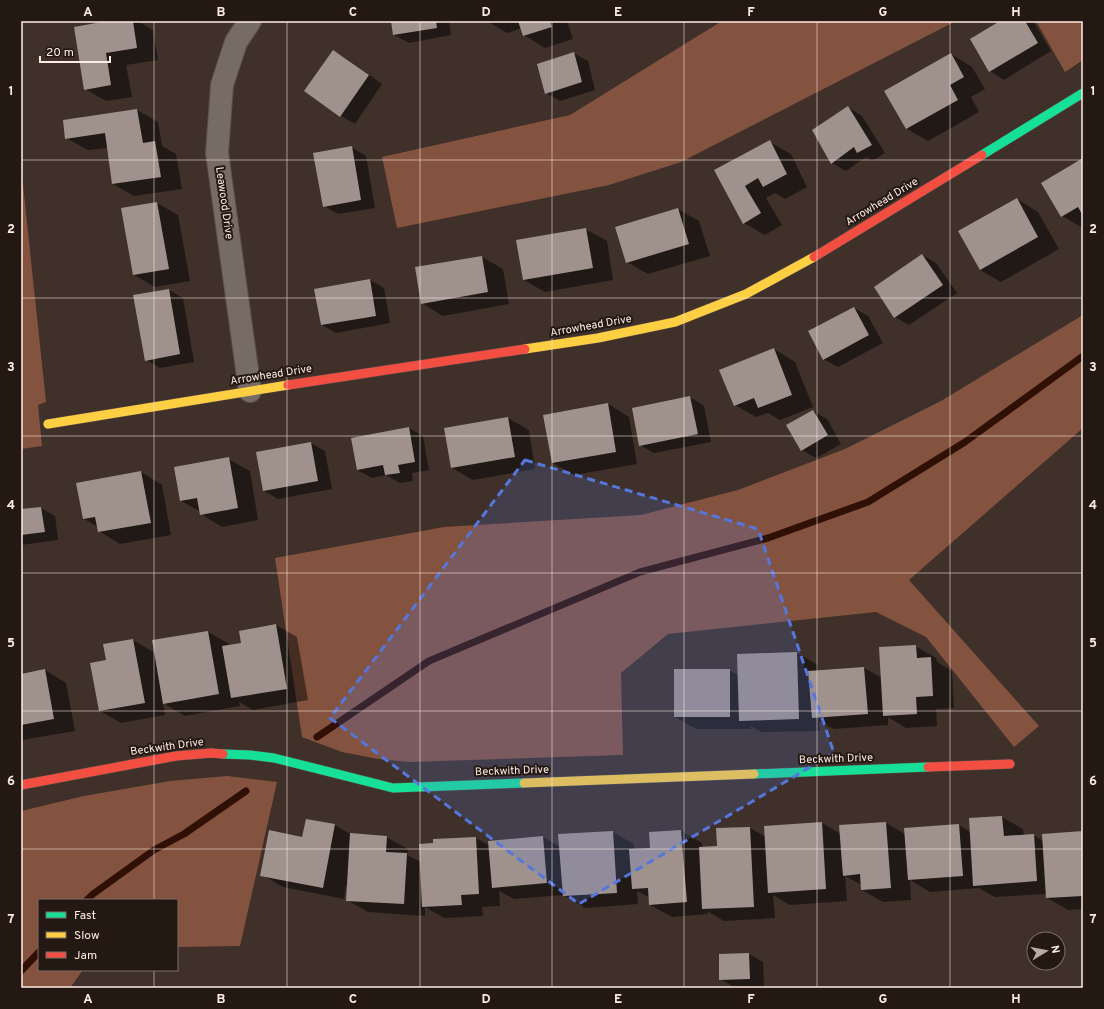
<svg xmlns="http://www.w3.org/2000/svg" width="1104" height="1009" font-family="Overpass,sans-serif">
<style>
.forest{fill:#84533f}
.shadow{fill:#0007}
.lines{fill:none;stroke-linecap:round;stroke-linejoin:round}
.stream{stroke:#300f04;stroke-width:7}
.building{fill:#9f928d}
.street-casing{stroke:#5c4f49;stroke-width:24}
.fast-casing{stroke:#5c4f49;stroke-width:10}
.slow-casing{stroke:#5c4f49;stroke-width:10}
.jam-casing{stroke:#5c4f49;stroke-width:10}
.street{stroke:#766b65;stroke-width:22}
.fast{stroke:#16e098;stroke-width:9}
.slow{stroke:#ffcf43;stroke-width:9}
.jam{stroke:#f24e42;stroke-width:9}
.marked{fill:#5676db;fill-opacity:0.2;stroke:#5676db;stroke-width:3;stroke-dasharray:8 5;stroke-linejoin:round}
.grid{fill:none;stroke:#ffece5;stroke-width:1;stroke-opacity:0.55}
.labels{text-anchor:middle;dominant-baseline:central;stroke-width:4;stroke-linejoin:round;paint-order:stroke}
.street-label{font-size:11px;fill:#ffece5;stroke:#241813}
.neatline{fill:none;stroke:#ffece5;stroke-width:1.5}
.grid-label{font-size:13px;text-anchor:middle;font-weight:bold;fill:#ffece5}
</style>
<rect width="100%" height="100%" fill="#3f3029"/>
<g class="forest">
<polygon points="722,21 956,21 681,162 609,185 397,228 382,157 570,115"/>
<polygon points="1036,21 1083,21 1083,60 1065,72"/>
<polygon points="21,166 46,402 38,405 42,446 21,449"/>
<polygon points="1083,315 1083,428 909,580 1039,726 1014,747 926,637 876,612 668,634 621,673 623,755 410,762 378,759 342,752 302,737 275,558 444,527 641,515 738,490 845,449 941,401"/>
<polygon points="227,776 277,782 240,946 177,947 177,900 39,900 39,970 83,970 70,988 21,988 21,811 84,796 170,781"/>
</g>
<g class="shadow">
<polygon points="113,21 137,21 153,30 158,60 126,65 132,97 106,101 85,89"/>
<polygon points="392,21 449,21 451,35 409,43 394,35"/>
<polygon points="487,21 567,21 573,39 545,48 524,35 522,28 507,33"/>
<polygon points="1002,21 1033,21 1051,51 1004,80 990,71"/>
<polygon points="333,51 347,59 382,84 355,124 341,116 305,91"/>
<polygon points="573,53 588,61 595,90 560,101 546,93"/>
<polygon points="951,54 972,67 985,89 971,97 979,112 928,141 907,129"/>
<polygon points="848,107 862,116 885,153 872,161 866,157 846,171 832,163 813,130"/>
<polygon points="137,110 158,122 162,146 176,154 182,189 134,196 113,184 108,148 88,150 66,138 64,121"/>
<polygon points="770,142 791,154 807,187 785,199 775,193 766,198 782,225 765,235 744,223 716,171"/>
<polygon points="351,147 366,156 375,208 338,214 324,206"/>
<polygon points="1083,159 1083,228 1062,216"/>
<polygon points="1017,199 1038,212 1059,249 1001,282 980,270"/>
<polygon points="157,203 178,215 190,281 155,287 134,275"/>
<polygon points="678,209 699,221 710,256 648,274 627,262"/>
<polygon points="585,229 607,241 613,280 545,292 524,280"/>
<polygon points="922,255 936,263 957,293 909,325 895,317"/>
<polygon points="482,257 503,269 509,304 443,316 422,303"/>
<polygon points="370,280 384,288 390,323 336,333 322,325"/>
<polygon points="169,290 183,298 194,362 160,368 146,360"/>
<polygon points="854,308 868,316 883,343 838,367 823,359"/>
<polygon points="774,349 795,362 813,407 780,420 768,413 756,417 735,405"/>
<polygon points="690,397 704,406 711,442 654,453 640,445"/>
<polygon points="608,404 629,417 637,464 574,475 553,463"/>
<polygon points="813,411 827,419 841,444 816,458 802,450"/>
<polygon points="508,418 529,430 535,469 473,480 452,468"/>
<polygon points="409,428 423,436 429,470 412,473 413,481 400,483 386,475 372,478 357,470"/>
<polygon points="311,443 325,451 332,489 278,499 264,491 257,453"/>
<polygon points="228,459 250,471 258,520 222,527 201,514 201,512 181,501"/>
<polygon points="141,472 162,485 171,535 120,544 99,531 98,527 84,519"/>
<polygon points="41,508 55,516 58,540 21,545 21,510"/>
<polygon points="276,625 297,637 308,700 253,710 239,702 240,706 185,716 163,703 165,715 121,723 100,711 92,664 107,661 133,640 155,653 208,632 229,644 229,646 242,643"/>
<polygon points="915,646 936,658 937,662 952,671 954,708 936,709 937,726 906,728 888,717 888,725 834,729 819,721 820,731 761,732 751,726 751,729 696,729 675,717 729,670 739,676 797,653 818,665 818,671 864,668 882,678"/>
<polygon points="45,670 66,683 75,731 22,740 21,740 21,675"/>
<polygon points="1002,817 1023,829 1024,836 1033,835 1043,841 1083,832 1083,909 1068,910 1047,898 1046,894 995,897 979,888 930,892 910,880 911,900 883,902 862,890 862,885 845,876 847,901 790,905 773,895 775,918 724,921 707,911 708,914 672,917 650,905 650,898 637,891 638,904 585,908 564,895 514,899 499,891 500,906 482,907 483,916 444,918 425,907 425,916 368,912 347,900 348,886 346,886 344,899 283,887 262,875 303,838 335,825 350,834 386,837 408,849 407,855 421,862 434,844 434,840 476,838 490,846 543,837 560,847 612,832 634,844 634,850 651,849 681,831 702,843 702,848 719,847 750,828 766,837 822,823 841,834 886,823 905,834 959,825 970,832"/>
<polygon points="749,954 763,962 764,987 734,987 720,979 720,955"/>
</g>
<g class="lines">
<g class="stream">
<polyline points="317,737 429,661 640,572 768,538 868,502 965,442 1083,356"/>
<polyline points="87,900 93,894 154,850 184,834 246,791"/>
<polyline points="21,971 39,952"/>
</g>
</g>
<g class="building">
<polygon points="107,21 133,21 137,48 106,53 111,85 84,90 74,27"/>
<polygon points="391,21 436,21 437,28 393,35"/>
<polygon points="518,21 550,21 552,27 523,36"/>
<polygon points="1000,21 1025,21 1038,43 989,72 970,39"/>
<polygon points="333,50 369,75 340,117 304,91"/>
<polygon points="574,52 582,82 545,94 537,64"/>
<polygon points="951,53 964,77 950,85 958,100 906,129 884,91"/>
<polygon points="848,106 872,145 857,153 854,147 831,164 812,130"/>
<polygon points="137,109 143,143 155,141 161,177 112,184 105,133 65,139 63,120"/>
<polygon points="770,140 787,174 763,187 758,178 745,186 761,213 743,224 714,170"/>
<polygon points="352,146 361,200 323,207 313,153"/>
<polygon points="1083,158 1083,216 1078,207 1061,217 1041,183"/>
<polygon points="1017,198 1038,237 980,270 958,231"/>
<polygon points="157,202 169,269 133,275 121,208"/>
<polygon points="678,208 689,244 626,263 615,227"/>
<polygon points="586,228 593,268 523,280 516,240"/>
<polygon points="922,254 943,285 894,318 874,287"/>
<polygon points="482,256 488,292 421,304 415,267"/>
<polygon points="370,279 376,316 321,325 314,289"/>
<polygon points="169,289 180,354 145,361 133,295"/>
<polygon points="854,307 869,335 823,360 808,331"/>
<polygon points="774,348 792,395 758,408 754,398 734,406 719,370"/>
<polygon points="690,396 698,434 639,446 632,408"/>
<polygon points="608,403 616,452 552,463 543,415"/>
<polygon points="813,410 828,435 801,451 786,425"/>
<polygon points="508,417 515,457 451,468 444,428"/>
<polygon points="409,427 415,462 398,465 400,473 385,475 383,465 357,470 351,438"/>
<polygon points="311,442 318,481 263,491 256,452"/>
<polygon points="229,457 238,508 200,515 197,498 180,501 174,467"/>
<polygon points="141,471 151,523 98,532 95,517 83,519 76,483"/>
<polygon points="41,507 45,532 21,535 21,509"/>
<polygon points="276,624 287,689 231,698 222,646 241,643 239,631"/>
<polygon points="208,631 219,694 163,704 152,640"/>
<polygon points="133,639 145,703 99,711 90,663 106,660 103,644"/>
<polygon points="916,645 917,658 931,657 933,696 916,697 917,714 883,716 879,647"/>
<polygon points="797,652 799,719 739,721 737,654"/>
<polygon points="864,667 868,714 812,718 808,671"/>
<polygon points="45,669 54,719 21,725 21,674"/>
<rect x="674" y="669" width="56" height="48"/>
<polygon points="1002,816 1004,836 1034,834 1037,881 973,886 969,818"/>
<polygon points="306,819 335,824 323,888 260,876 269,830 302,837"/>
<polygon points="822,822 826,889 768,893 764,826"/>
<polygon points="886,822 891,888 861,890 860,874 843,876 839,825"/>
<polygon points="959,824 963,876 908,880 904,828"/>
<polygon points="750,827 754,907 702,909 699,847 717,846 716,828"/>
<polygon points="681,830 687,902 649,905 648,888 632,889 629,849 650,848 649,832"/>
<polygon points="613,831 617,893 563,896 558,834"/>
<polygon points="1083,831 1083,896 1046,898 1042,834"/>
<polygon points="350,833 387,836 386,852 407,853 404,904 346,901"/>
<polygon points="543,836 547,883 492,888 488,841"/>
<polygon points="476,837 479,894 461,895 462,905 422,907 419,844 433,843 433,839"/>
<polygon points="749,953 750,979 719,980 719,954"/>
</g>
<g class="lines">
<defs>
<polyline id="street" points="250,21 236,42 222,85 217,153 250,391"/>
<g id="fast">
<polyline points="982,155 1083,93"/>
<polyline points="223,754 250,755 274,758 393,788 524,783"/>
<polyline points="754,774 928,767"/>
</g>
<g id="slow">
<polyline points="525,349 598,338 675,322 746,294 814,257"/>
<polyline points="48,424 288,385"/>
<polyline points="524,783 754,774"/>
</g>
<g id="jam">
<polyline points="814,257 982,155"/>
<polyline points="288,385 525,349"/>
<polyline points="928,767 1010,764"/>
<polyline points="21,785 176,756 211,753 223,754"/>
</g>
</defs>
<use href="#street" class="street-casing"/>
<use href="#fast" class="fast-casing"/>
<use href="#slow" class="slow-casing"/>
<use href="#jam" class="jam-casing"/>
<use href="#street" class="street"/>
<use href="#fast" class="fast"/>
<use href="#slow" class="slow"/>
<use href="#jam" class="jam"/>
</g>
<path class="marked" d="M525 460 758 529 834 753 579 904 330 718Z"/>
<path class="grid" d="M154 21V900M287 21V988M420 21V988M552 21V988M684 21V988M817 21V988M950 21V988M21 160H1083M21 298H1083M21 436H1083M21 573H1083M21 711H1083M21 849H1083M154 970V988"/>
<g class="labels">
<g class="street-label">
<text transform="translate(882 202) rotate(-31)">Arrowhead Drive</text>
<text transform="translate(224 203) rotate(82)">Leawood Drive</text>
<text transform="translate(591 326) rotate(-10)">Arrowhead Drive</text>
<text transform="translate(271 375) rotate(-9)">Arrowhead Drive</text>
<text transform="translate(167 747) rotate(-8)">Beckwith Drive</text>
<text transform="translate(836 759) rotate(-2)">Beckwith Drive</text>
<text transform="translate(512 771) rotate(-2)">Beckwith Drive</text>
</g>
</g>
<rect width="1104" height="1009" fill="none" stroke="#241813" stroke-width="44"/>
<rect x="38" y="899" width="140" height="72" fill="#241813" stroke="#7c6d67"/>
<rect x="46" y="912" width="20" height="6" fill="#16e098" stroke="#7c6d67"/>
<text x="74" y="919" font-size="12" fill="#ffece5">Fast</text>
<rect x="46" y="932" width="20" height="6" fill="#ffcf43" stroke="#7c6d67"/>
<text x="74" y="939" font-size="12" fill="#ffece5">Slow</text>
<rect x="46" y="952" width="20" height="6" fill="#f24e42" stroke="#7c6d67"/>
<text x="74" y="959" font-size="12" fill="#ffece5">Jam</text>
<g transform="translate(1046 951) rotate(80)"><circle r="19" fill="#241813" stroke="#7c6d67"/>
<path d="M0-3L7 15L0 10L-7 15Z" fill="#bcaaa3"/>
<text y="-6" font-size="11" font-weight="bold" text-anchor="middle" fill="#ffece5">N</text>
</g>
<path d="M40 56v6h70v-6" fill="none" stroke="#ffece5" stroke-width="2"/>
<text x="46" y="56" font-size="12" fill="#ffece5" stroke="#241813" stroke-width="3" paint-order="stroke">20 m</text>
<rect x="22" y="22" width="1060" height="965" class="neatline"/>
<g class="grid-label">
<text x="88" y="16">A</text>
<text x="221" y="16">B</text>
<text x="353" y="16">C</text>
<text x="486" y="16">D</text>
<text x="618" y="16">E</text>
<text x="751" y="16">F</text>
<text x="883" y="16">G</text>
<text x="1016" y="16">H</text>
<text x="11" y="95">1</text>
<text x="1093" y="95">1</text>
<text x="11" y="233">2</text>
<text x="1093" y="233">2</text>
<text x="11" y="371">3</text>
<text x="1093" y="371">3</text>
<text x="11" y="509">4</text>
<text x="1093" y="509">4</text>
<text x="11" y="647">5</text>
<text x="1093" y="647">5</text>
<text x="11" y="785">6</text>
<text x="1093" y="785">6</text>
<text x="11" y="923">7</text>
<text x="1093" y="923">7</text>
<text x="88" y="1003">A</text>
<text x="221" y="1003">B</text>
<text x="353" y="1003">C</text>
<text x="486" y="1003">D</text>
<text x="618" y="1003">E</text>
<text x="751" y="1003">F</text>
<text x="883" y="1003">G</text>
<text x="1016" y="1003">H</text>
</g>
</svg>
